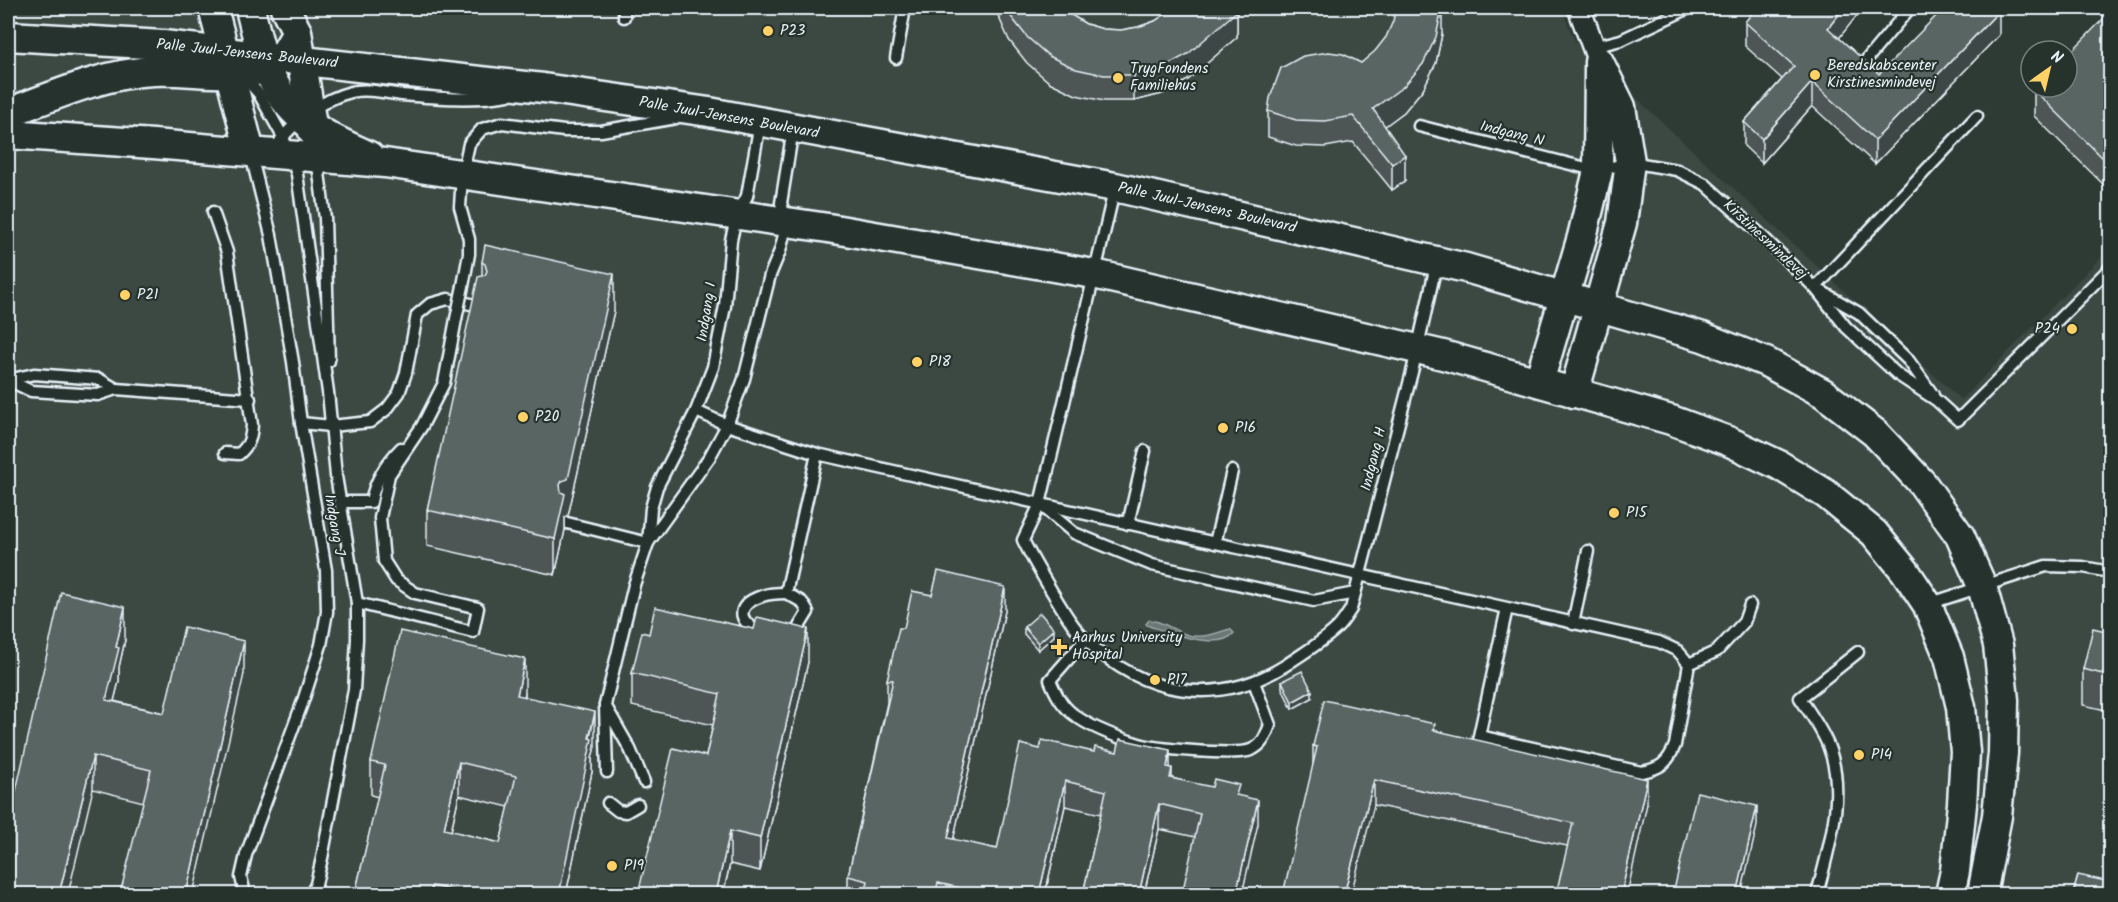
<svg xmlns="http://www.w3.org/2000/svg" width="2118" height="902" font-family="Kalam,sans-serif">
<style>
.built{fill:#3b4843}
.water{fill:#6b7775;stroke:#9da8a9;stroke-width:1.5}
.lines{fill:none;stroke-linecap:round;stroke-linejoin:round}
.lane-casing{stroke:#e8f1f8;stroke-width:15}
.street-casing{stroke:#e8f1f8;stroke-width:26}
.secondary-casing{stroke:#e8f1f8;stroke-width:33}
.lane{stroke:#26332d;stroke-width:10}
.street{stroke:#26332d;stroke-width:21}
.secondary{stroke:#26332d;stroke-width:28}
.lane-bridge-casing{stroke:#e8f1f8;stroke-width:15;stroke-linecap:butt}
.lane-bridge{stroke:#26332d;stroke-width:10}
.wall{fill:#4d5755;stroke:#e8f1f8;stroke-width:1.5;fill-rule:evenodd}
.shaded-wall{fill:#3e4745;stroke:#e8f1f8;stroke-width:1.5}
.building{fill:#596563;stroke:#e8f1f8;stroke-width:1.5;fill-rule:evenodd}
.poi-dot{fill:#ffd166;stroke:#26332d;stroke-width:2}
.labels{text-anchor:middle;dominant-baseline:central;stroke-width:4.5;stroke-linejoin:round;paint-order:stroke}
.poi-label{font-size:15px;fill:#e8f1f8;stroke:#26332d;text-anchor:start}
.street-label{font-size:15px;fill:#e8f1f8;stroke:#26332d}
</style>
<rect width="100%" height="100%" fill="#2e3b35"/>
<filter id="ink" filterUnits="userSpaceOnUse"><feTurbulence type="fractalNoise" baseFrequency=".0167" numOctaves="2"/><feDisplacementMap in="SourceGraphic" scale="12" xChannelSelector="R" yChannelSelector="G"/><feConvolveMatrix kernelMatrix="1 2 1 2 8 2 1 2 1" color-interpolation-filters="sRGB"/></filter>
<g filter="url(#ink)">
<polygon class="built" points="8,8 1561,8 1575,41 1961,400 2110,248 2110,894 8,894"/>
<path class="water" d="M1149 620C1164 621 1174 631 1188 635 1202 639 1217 633 1230 629L1234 633C1219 652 1168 632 1149 626L1146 624Z"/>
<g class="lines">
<defs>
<g id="lane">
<polyline points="624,8 624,17"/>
<polyline points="1593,47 1621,40 1689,8"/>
<polyline points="896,58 905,8"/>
<polyline points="1867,59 1910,8"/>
<polyline points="243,76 259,94 283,137 297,174 328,392 336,476 357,603 357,639 354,690 322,858 316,884 311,894"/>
<polyline points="1419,126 1598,171 1630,162 1677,170 1705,184 1759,233 1815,288 1977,116"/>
<path d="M280 141C297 119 323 99 351 92 367 88 386 93 402 95 437 98 473 101 508 95"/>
<polyline points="317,158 325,218 329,361"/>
<path d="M1115 187 1040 504 1023 540C1033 561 1045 580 1057 600 1065 613 1074 629 1086 640 1143 696 1218 708 1286 665 1302 654 1324 641 1338 627 1343 622 1347 615 1351 609L1413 368 1437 261"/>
<path d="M213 212 227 252 252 425C251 439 249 445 239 454L225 453"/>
<polyline points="463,286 469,254 469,239 460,207 462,175 469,144 482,129 502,123 564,131 601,131 676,118"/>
<polyline points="1815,288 1846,327 1898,375 1936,400 1958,420 2110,268"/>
<polyline points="1821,291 1859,313 1909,361 1933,395"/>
<polyline points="8,380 31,391 98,395 116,389 250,399"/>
<polyline points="8,380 34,374 99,379 116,389"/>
<path d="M696 411 727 425 817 454 1507 608 1659 642 1678 651 1689 664 1675 745C1668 763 1660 769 1641 772L1479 736 1507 608"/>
<polyline points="301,423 331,426 370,422 387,409 399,393 406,373 417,315 430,304 448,299 480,306"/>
<path d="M340 502H371C374 482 387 462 401 448"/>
<polyline points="1043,507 1074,533 1152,565 1314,601 1355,593"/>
<polyline points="567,523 648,543"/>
<polyline points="1128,524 1145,451"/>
<polyline points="648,543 709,458 727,425 744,379 770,275 780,251 787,223 781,203 793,129"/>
<polyline points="1215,543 1232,471"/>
<polyline points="357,603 473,632 478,608 415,593 396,580 384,561 380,518 389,475 422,426 444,383 456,319"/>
<polyline points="1928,604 2046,566 2083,567 2110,572"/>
<polyline points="1573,624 1588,551"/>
<path d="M766 634C740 626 731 606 762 596 770 593 778 593 786 593"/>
<polyline points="788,635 797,630 808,612 802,602 786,593 817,454"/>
<path d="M1085 640 1050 680C1055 692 1061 705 1073 714 1088 726 1117 737 1136 743 1153 749 1236 756 1251 750 1263 745 1266 735 1270 725L1254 682"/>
<polyline points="1689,664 1717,651 1744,622 1750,605"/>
<polyline points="605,705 634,585 648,543 651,508 657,487 696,411 713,367 725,306 731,240 737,214 747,196 760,123"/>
<polyline points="607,772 605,705 630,749 644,782"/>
<polyline points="608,803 618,811 626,812 638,805"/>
<polyline points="245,894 241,877 246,855 303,701 321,645 327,612 326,570 301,423 293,362 271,235 251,155"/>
<path d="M1817 894C1829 847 1847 793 1828 745 1821 728 1810 713 1800 698L1858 652"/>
</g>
<polyline id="street" points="1579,8 1599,62"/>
<g id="secondary">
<polyline points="213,8 250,152"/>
<path d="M250 8C259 48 269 92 304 120 322 135 348 146 369 156"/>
<polyline points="285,8 297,32 313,132"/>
<polyline points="8,36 163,45 543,88 709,112 1115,187 1466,268 1703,337 1766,362 1823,393 1875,433 1922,483 1960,536 1982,586 1998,645 2004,700 2003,753 1997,816 1982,894"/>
<path d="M8 113C53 96 105 73 154 71 190 69 228 79 264 69 281 65 289 46 297 32"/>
<polyline points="8,134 153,144 385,163 828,228 1094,274 1443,355 1671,420 1728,441 1779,465 1826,494 1874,533 1905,571 1927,604 1949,657 1961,707 1965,752 1962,804 1955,871 1950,894"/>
<polyline points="1539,382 1582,237 1598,171 1599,67"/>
<polyline points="1574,393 1622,223 1630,162 1621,107 1599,62"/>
</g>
</defs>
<use href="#lane" class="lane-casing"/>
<use href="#street" class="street-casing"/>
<use href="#secondary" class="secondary-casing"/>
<use href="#lane" class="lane"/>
<use href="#street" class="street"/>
<use href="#secondary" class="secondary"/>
<defs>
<polyline id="lane-bridge" points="456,319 463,286"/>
</defs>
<use href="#lane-bridge" class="lane-bridge-casing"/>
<use href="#lane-bridge" class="lane-bridge"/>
</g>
<g class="wall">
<polygon points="996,8 1062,8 1071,15 1086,24 1103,29 1121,30 1138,27 1155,21 1170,11 1173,8 1237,8 1237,37 1188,80 1162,94 1134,101 1104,101 1076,95 1049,82 1027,63 1009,40 997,13"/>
<polygon points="1745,22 1839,38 1879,74 1999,35 1875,164 1812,106 1762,163 1744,146 1744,122 1782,79 1745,46"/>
<polygon points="2110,25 2110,191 2034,116 2034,90"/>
<polygon points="1442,34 1436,63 1423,89 1404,112 1385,126 1405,181 1392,190 1353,142 1325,147 1296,146 1268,137 1268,111 1361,63"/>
<polygon points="482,262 614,311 568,516 565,517 565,530 555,575 427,546 427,510 482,276"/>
<polygon points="1005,611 953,840 997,849 1040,749 1094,752 1170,767 1172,778 1239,796 1258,824 1195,837 1159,829 1144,894 1083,894 1101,814 1065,806 1045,894 848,894 848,876 887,703 887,680 904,628"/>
<polygon points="1024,627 1054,636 1038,650 1024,634"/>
<polygon points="2110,632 2110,711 2083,705 2083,669"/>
<polygon points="125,640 119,667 119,681 114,701 164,713 244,674 143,802 93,789 8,894"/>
<polygon points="808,662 760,871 730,864 724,891 638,894 706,756 713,725 632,706 632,673"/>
<polygon points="1282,681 1312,698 1292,709 1282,688"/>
<path d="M525 693V696L595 746 592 758V772L566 894H355L378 797 371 795V762ZM459 795 509 807 500 843 451 831Z"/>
<polygon points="1435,730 1647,804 1567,846 1374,805 1313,765 1313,746"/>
</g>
<g class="shaded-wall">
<polygon points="1235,8 1237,8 1236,13 1237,11 1237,37 1188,80 1162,94 1134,101 1134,75"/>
<polygon points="1442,8 1442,34 1436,63 1423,89 1404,112 1373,135 1373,109"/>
<polygon points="1844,8 1863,8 1828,52 1828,28"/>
<polygon points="1999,11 1999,35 1875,164 1875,140"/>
<polygon points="1812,82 1812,106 1762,163 1762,139"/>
<polygon points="1405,155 1405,181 1392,190 1392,164"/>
<polygon points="614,274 614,311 568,516 565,517 565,530 555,575 555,539 560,485"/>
<polygon points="1005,587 1005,611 948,863 948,838"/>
<polygon points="125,607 125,640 119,667 119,681 106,733 106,700 116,647"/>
<polygon points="808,629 808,662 760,871 760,838"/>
<polygon points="1054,629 1054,636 1038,650 1038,643"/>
<polygon points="244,641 244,674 193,894 186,894"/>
<polygon points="525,659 525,693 517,728 517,695"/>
<polygon points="1312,691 1312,698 1292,709 1292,702"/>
<polygon points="595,712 595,746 592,758 592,772 566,894 559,894"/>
<polygon points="1170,750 1170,774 1172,768 1172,792 1167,767"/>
<polygon points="93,756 93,789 68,894 59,894"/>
<polygon points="459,762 459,795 444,862 444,829"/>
<polygon points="1647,779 1647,804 1627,894 1621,894"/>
<polygon points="1374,780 1374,805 1351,894 1344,894"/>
<polygon points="1065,781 1065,806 1045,894 1039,894"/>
<polygon points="1258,800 1258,824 1242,894 1236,894"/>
<polygon points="1159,804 1159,829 1144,894 1139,894"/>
<polygon points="1757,806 1757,826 1741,894 1737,894"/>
<polygon points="730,831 730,864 723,894 717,889"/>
</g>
<g class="building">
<polygon points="1006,8 1062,8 1071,15 1086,24 1103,29 1121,30 1138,27 1155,21 1170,11 1173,8 1237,8 1237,11 1188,54 1162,68 1134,75 1104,75 1076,69 1049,56 1027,37 1009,14"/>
<polygon points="1396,8 1442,8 1436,37 1423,64 1404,86 1373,109 1405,155 1392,164 1353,116 1325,121 1296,120 1268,111 1270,98 1281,68 1303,56 1329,52 1343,54 1361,63 1375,51 1386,37 1393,21"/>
<polygon points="1756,8 1844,8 1828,28 1879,74 1944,8 1995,8 1999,11 1875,140 1812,82 1762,139 1744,122 1794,66 1745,22"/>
<polygon points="2104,18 2110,25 2110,165 2034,90 2036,87 2067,87 2067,56"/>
<polygon points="485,245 614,274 568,479 562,481 560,485 561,492 565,494 555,539 427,510 478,277 485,275 487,271 485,264 482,262"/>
<polygon points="938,571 1005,587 948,838 997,849 1020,744 1040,749 1042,740 1094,752 1095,747 1117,752 1120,739 1170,750 1167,767 1172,768 1170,778 1212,787 1214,779 1239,785 1236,795 1258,800 1236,894 1182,894 1200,814 1159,804 1139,894 1083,894 1106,791 1065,781 1039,894 986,894 938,883 935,894 885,894 866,890 868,881 848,876 893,680 887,680 899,628 904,628 912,591 932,595"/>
<polygon points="61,592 125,607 116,647 119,648 106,700 164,713 184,627 244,641 186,894 120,894 151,770 93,756 59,894 8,894 8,826"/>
<polygon points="655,607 754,629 757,617 808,629 760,838 730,831 717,889 741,894 638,894 673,748 706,756 720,694 632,673 642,632 649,634"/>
<polygon points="1040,613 1054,629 1038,643 1024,627"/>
<polygon points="2093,628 2110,632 2110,676 2083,669"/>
<path d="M400 631 525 659 517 695 595 712 589 738 592 739 559 894H470L432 886 430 894H355L385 765 371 762ZM459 762 516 776 500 843 444 829Z"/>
<polygon points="1302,671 1312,691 1292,702 1282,681"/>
<polygon points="1324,700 1435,724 1433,730 1647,779 1621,894 1556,894 1573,823 1374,780 1344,894 1283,894 1317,747 1313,746"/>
<polygon points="1697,792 1757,806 1737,894 1673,894"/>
<polygon points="2078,875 2110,882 2110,894 2073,894"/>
</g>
</g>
<g class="poi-dot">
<circle cx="768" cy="31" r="6"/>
<circle cx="1815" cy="75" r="6"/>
<circle cx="1118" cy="78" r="6"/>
<circle cx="125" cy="295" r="6"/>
<circle cx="2072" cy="329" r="6"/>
<circle cx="917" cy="362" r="6"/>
<circle cx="523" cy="417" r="6"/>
<circle cx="1223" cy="428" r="6"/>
<circle cx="1614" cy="513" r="6"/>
<path d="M1056 638h6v6h6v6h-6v6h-6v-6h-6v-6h6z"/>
<circle cx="1155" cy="680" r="6"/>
<circle cx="1859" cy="755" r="6"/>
<circle cx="612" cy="866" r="6"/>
</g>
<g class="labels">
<g class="poi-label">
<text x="780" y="31">P23</text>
<text x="1827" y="66">Beredskabscenter<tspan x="1827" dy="17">Kirstinesmindevej</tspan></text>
<text x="1130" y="69">TrygFondens<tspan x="1130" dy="17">Familiehus</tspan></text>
<text x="137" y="295">P21</text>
<text x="2060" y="329" text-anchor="end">P24</text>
<text x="929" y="362">P18</text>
<text x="535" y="417">P20</text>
<text x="1235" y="428">P16</text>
<text x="1626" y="513">P15</text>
<text x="1072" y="638">Aarhus University<tspan x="1072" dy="17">Hospital</tspan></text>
<text x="1167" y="680">P17</text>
<text x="1871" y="755">P14</text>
<text x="624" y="866">P19</text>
</g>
<g class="street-label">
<text transform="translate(247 54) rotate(6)">Palle Juul-Jensens Boulevard</text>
<text transform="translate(729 118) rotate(10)">Palle Juul-Jensens Boulevard</text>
<text transform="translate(1512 134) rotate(14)">Indgang N</text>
<text transform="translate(1207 208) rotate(13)">Palle Juul-Jensens Boulevard</text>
<text transform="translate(1765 240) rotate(43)">Kirstinesmindevej</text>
<text transform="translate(707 312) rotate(-81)">Indgang I</text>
<text transform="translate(1374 459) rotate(-76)">Indgang H</text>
<text transform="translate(334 525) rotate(80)">Indgang J</text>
</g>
</g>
<rect width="2118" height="902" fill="none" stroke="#26332d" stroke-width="30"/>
<rect x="15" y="15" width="2088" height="872" fill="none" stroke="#e8f1f8" stroke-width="2" filter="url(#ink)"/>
<g transform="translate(2049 69) rotate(34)"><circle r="28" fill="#26332d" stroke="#747f7e" stroke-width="1.5"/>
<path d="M0-4.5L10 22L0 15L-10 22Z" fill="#ffd166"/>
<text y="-9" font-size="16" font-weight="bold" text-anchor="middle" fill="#e8f1f8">N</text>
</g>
</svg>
